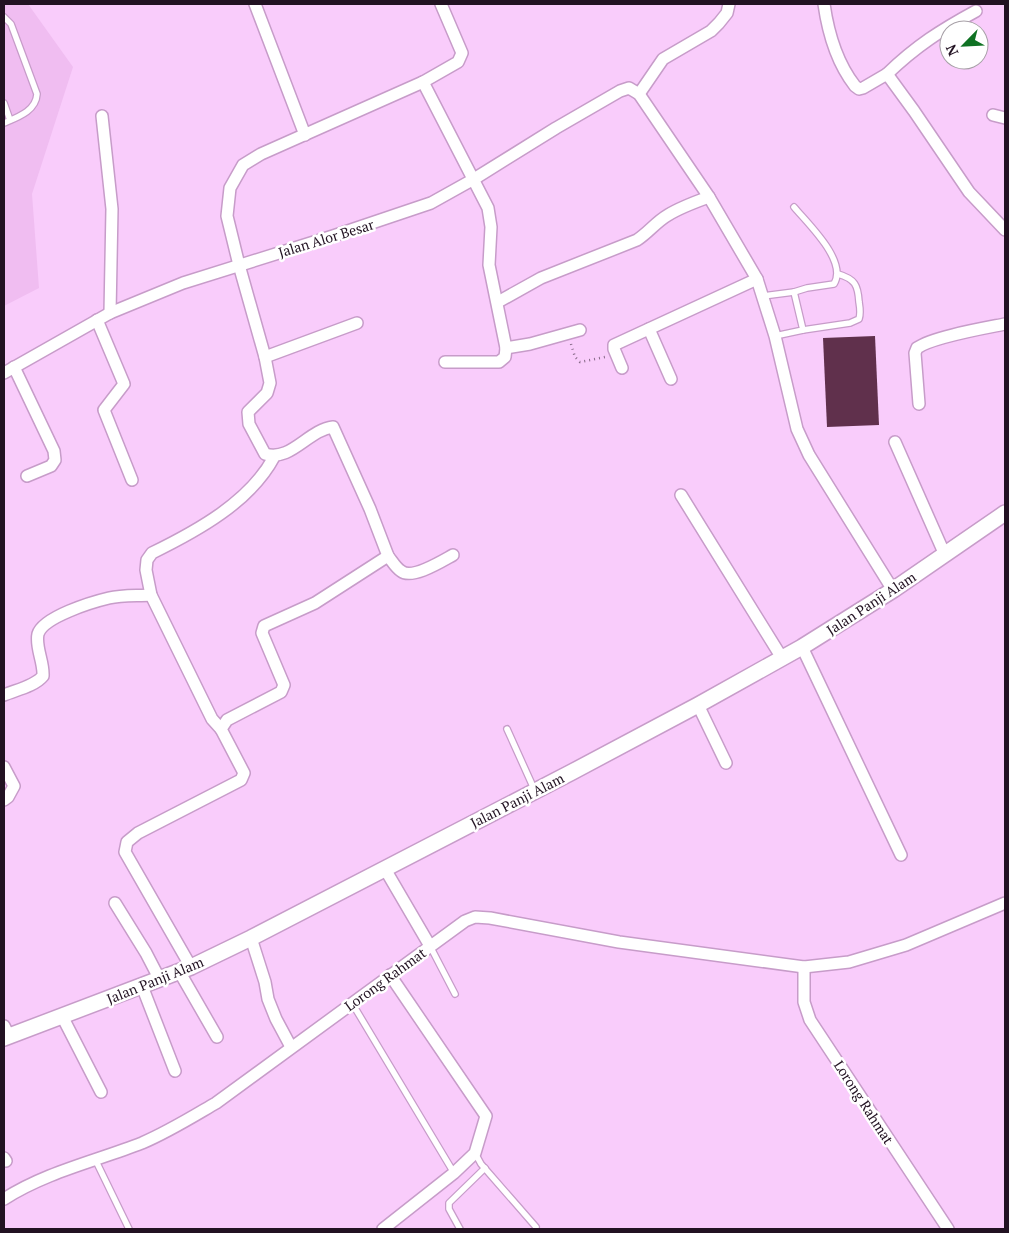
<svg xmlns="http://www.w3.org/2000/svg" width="1009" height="1233" font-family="'PT Serif',serif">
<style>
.built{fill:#f0bdf1}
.building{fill:#60304c}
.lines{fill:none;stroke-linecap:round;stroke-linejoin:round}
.lane-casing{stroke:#c79cc9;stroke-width:8}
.street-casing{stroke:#c79cc9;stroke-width:14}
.secondary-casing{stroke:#c79cc9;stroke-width:18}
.path{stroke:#876a88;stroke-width:2.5;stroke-dasharray:1 4;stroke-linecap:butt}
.lane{stroke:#fff;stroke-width:5.5}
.street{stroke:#fff;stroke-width:11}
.secondary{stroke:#fff;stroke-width:15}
.labels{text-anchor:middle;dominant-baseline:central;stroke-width:5;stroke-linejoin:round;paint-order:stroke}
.street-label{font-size:14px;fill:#221222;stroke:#fff}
</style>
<rect width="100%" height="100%" fill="#f9ccfb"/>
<polygon class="built" points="4,4 28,4 73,67 32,194 39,288 4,306"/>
<polygon class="building" points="875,336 879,425 827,427 823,338"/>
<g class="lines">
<defs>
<g id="lane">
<path d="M4 17 11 24 37 94C36 111 18 117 4 123"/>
<polyline points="4,103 10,120"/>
<polyline points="763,296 794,292"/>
<path d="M803 330 850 323 859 319C861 313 860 308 859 302 858 285 855 279 838 274"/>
<path d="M775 336 803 330 794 292 807 288 834 284C848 261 808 224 794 207"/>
<polyline points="507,729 535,791"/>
<polyline points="430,946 455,994"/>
<polyline points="352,1003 454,1173"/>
<polyline points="475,1153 481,1164 536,1227"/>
<polyline points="95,1159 129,1229"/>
<polyline points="460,1229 449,1209 449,1203 485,1168"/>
</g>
<g id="street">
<polyline points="255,4 305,135"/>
<path d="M824 4C828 32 837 63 855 86L859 89 863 88 887 74 914 111 969 192 1005 230"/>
<path d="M887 74C916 46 941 30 976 11"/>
<polyline points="423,82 488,208 491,227 489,265 506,348 505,357 499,362 445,362"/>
<polyline points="639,94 663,59 711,31 719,23 727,13 729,4"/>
<polyline points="993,115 1005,118"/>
<polyline points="102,116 112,209 110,313"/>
<path d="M498 302 541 278 637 240C649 232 656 222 668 215 681 207 695 202 709 197"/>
<polyline points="97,320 124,384 104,410 132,480"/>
<polyline points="649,329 671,379"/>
<polyline points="506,348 530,344 580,330"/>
<polyline points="265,357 357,323"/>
<polyline points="14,367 54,451 55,460 51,466 27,476"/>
<polyline points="622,368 614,349 614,345 757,279"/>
<polyline points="4,373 110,313 183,283 333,236 431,203 474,179 556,128 620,91 629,88 639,94 709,197 757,279 775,336 797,429 809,455 893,590"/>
<path d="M919 404 915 353 917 348C932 337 985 328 1005 324"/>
<polyline points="895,442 945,555"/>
<polyline points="681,495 782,658"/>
<path d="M388 556C392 561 396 568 401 571 412 580 442 561 453 555"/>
<polyline points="802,647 901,855"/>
<path d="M4 695C16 690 35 686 43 676 44 662 35 647 38 634 43 617 92 602 109 598 122 595 137 596 151 595"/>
<polyline points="698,705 726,763"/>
<path d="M221 729 212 719 151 595 146 570 147 560 152 553C197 531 250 502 274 457"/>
<polyline points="4,767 14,786 8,797 4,800"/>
<polyline points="385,869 430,946"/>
<polyline points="115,903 146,953 160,980"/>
<polyline points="251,938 265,982 268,999 276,1019 291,1047"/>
<path d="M191 967 125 852 127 842 138 833 241 780 244 773 221 729 227 720 281 692 284 685 262 633 264 626 315 603 388 556 370 509 333 427C308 430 291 462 265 454L249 424 248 412 267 393 270 383 265 357 239 265 227 216 230 188 243 165 261 154 423 82 458 62 462 53 441 4"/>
<polyline points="804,967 804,1002 810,1020 948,1229"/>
<polyline points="179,971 217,1037"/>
<polyline points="142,986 175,1071"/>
<polyline points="62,1016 101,1092"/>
<polyline points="4,1026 9,1036"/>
<polyline points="4,1158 6,1161"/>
<path d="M4 1199C46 1172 96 1161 142 1143 168 1132 192 1117 216 1103L465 921 475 917 490 918 619 942 804 967 849 962 906 945 1005 903"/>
<polyline points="383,1229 454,1173 475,1153 486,1116 390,975"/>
</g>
<polyline id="secondary" points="4,1038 191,967 251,938 572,772 698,705 802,647 893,590 1005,513"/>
</defs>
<use href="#lane" class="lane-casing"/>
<use href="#street" class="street-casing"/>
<use href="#secondary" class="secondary-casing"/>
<polyline class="path" points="571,344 575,357 580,362 605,357"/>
<use href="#lane" class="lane"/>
<use href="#street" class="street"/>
<use href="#secondary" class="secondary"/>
</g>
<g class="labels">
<g class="street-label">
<text transform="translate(326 238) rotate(-17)">Jalan Alor Besar</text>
<text transform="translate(871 603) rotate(-33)">Jalan Panji Alam</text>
<text transform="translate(517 800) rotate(-27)">Jalan Panji Alam</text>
<text transform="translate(385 979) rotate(-36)">Lorong Rahmat</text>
<text transform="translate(155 980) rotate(-22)">Jalan Panji Alam</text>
<text transform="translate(864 1102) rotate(57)">Lorong Rahmat</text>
</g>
</g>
<rect width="1009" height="1233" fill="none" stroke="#221222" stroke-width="10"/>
<g transform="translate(964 45) rotate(246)"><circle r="24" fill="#ffffff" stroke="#a7a0a7"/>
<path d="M0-4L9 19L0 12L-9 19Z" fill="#0f7223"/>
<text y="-8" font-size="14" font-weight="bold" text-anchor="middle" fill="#221222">N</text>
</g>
</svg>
